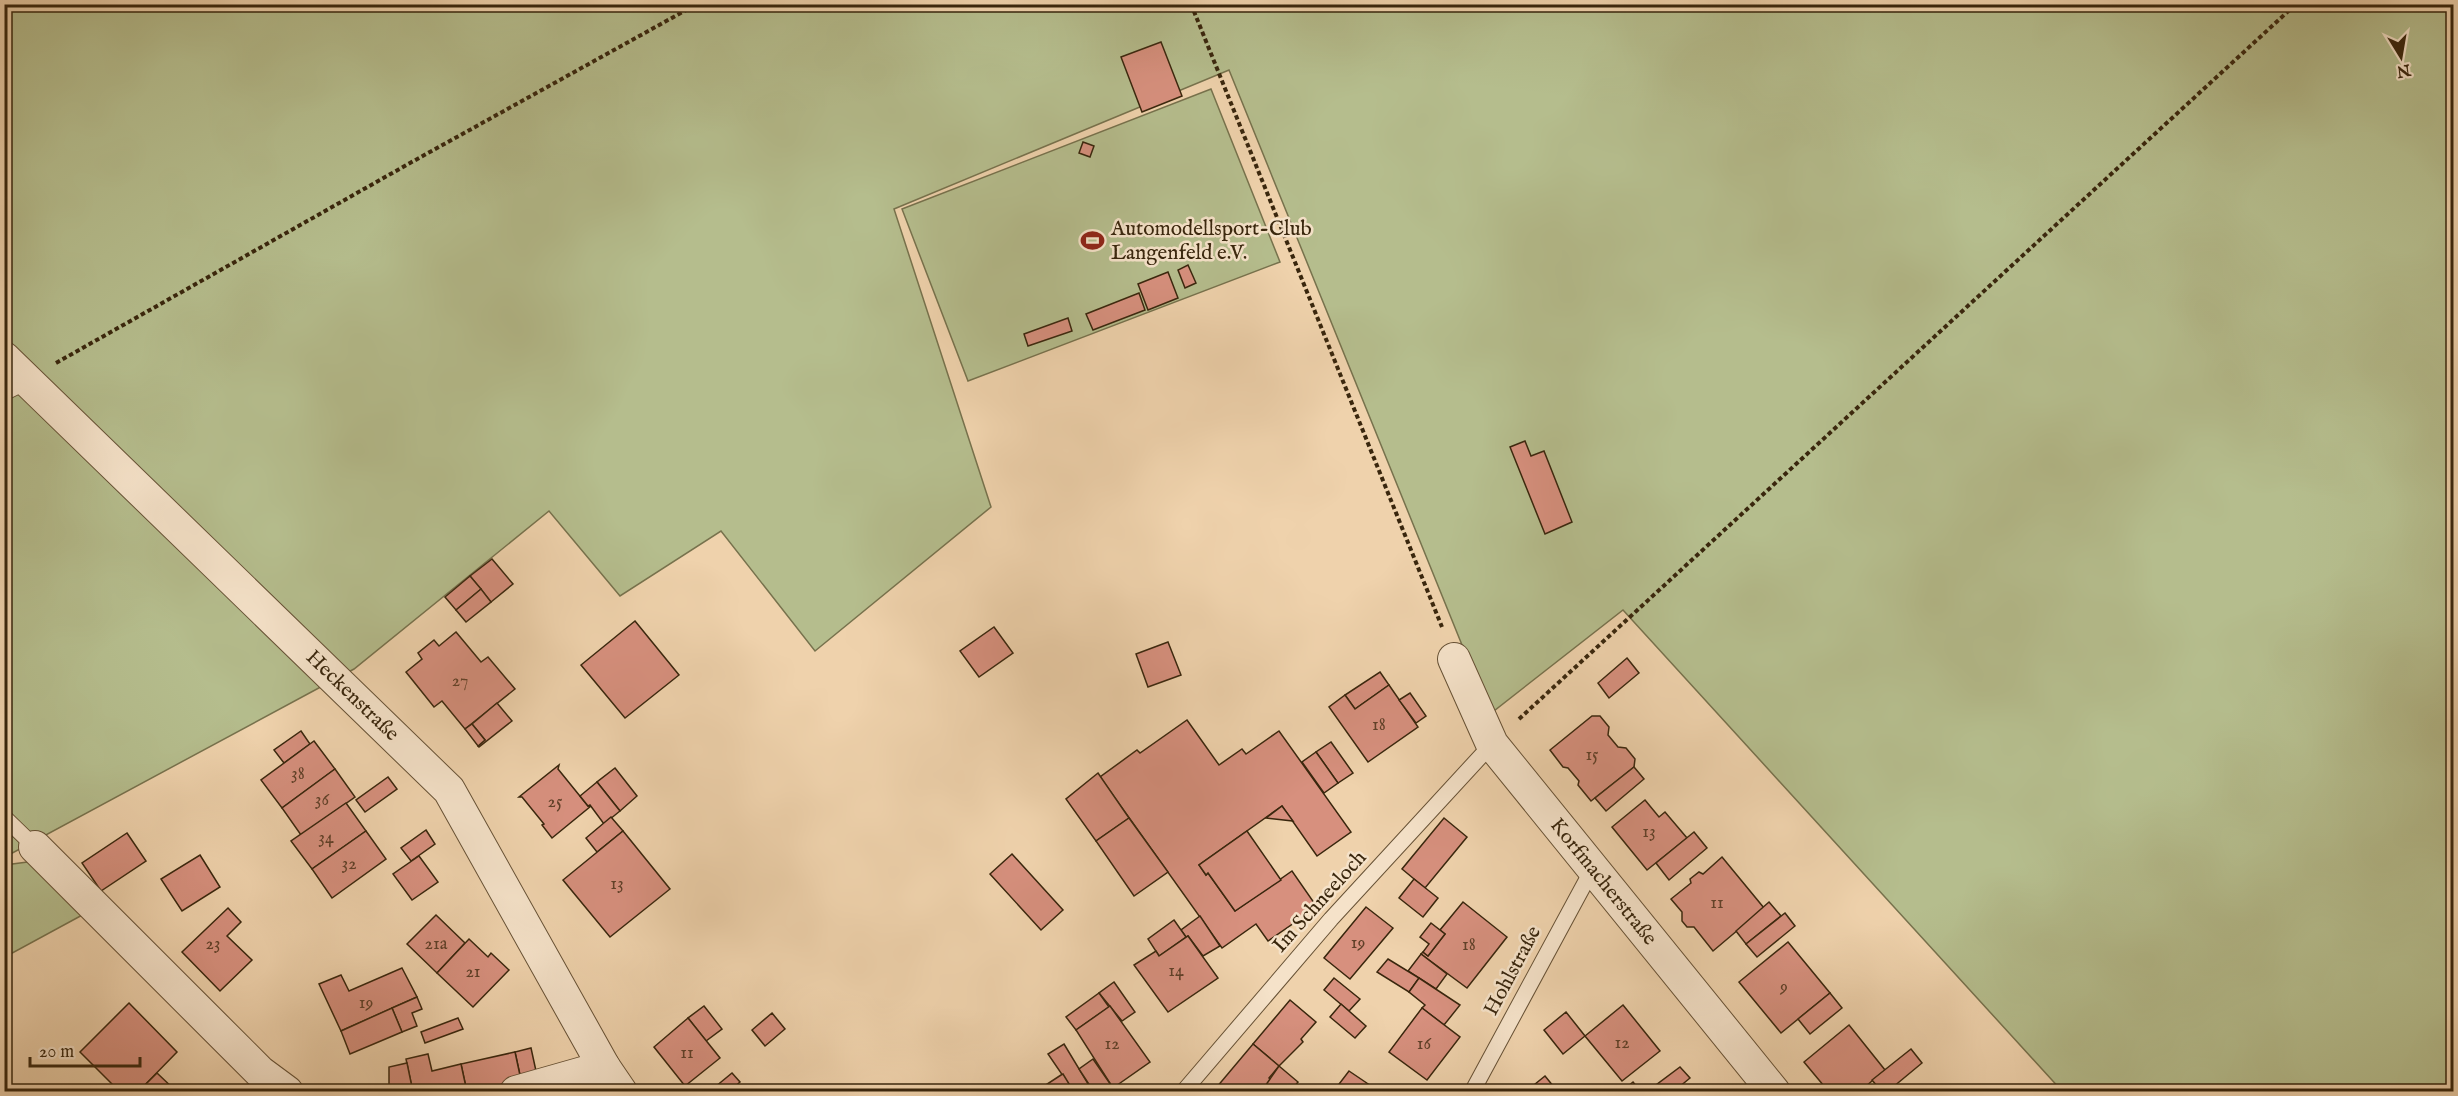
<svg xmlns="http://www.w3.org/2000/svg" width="2458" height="1096" font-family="'IM FELL English',serif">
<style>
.green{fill:#b5bd8d;stroke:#77724d;stroke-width:1.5}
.building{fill:#d7907e;stroke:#39260d;stroke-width:1.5}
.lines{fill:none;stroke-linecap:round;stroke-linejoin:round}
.lane-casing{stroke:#665135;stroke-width:17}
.street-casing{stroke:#665135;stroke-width:34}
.path{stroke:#39260d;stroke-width:4;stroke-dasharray:4.5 3;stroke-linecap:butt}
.lane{stroke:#f5e2c9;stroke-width:15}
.street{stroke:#f5e2c9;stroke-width:32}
.labels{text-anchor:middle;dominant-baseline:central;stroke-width:5;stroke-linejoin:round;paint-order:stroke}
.number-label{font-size:18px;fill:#604029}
.poi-label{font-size:21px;fill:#39260d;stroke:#f5e2c9;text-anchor:start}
.street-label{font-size:21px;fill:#39260d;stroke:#f5e2c9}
</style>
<rect width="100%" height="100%" fill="#efd2ac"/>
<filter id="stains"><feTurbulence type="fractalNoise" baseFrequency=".00333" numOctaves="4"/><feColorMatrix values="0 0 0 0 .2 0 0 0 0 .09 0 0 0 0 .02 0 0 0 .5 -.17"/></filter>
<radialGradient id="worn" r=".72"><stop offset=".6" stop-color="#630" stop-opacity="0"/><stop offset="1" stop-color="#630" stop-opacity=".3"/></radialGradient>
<g class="green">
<polygon points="5,5 2453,5 2453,1091 2062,1091 1623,610 1490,714 1229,70 894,209 991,507 815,651 721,531 620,596 549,511 354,669 5,857"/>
<polygon points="1211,89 1280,262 968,381 902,209"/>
<polygon points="35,861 86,913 5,957 5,865"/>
</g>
<g class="building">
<polygon points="1161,42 1182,96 1142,112 1121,57"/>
<polygon points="1083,142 1094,146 1090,157 1079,153"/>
<polygon points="1188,265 1196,283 1185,288 1178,270"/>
<polygon points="1168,272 1178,298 1148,310 1138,284"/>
<polygon points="1139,293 1145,310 1093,330 1086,314"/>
<polygon points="1068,318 1072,331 1028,346 1024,334"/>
<polygon points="1525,441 1531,456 1544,451 1572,522 1545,534 1510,447"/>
<polygon points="492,559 513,584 491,602 470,576"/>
<polygon points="470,576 481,589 456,610 445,597"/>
<polygon points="481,589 491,602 466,622 456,610"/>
<polygon points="635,621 679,675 625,718 581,665"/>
<polygon points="994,627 1013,653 979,677 960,651"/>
<polygon points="456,632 481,662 488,657 515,689 465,729 442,701 434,707 406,672 422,659 418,653 434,640 439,646"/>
<polygon points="1168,642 1181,675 1148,687 1136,654"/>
<polygon points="1627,658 1639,673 1609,698 1598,683"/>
<polygon points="1380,672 1389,685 1355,709 1345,695"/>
<polygon points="1389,685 1418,727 1368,762 1329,707 1345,695 1355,709"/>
<polygon points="1410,693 1426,716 1416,723 1399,700"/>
<polygon points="497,703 512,721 479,747 478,746 485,740 472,724"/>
<polygon points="1592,716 1600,716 1609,727 1608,735 1618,747 1626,748 1635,759 1634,767 1591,801 1578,785 1579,781 1568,768 1563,767 1550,750"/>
<polygon points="1187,720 1219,765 1242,749 1246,754 1279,731 1351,832 1317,856 1282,806 1199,865 1206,875 1208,873 1235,911 1292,871 1317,907 1268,941 1256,924 1222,948 1100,777 1137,750 1140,753"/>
<polygon points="472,724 485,740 478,746 465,729"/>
<polygon points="301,731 310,744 284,763 274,750"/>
<polygon points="314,741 335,769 282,808 261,780"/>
<polygon points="1331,742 1353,773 1338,783 1316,752"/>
<polygon points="1316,752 1338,783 1324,793 1302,762"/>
<polygon points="559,765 558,769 588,806 591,806 552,838 542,825 544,824 522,797 519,797"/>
<polygon points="1634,767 1644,779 1606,811 1595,798"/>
<polygon points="615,768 637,796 620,811 597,782"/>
<polygon points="335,769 355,797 301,835 282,808"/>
<polygon points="1098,773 1129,818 1096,841 1066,799"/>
<polygon points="388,777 397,789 365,812 356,800"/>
<polygon points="597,782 620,811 604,824 590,805 588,806 580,796"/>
<polygon points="1645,800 1659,817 1665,812 1687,838 1647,870 1612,827"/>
<polygon points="346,803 366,831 312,869 291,841"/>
<polygon points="1282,806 1293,821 1266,818"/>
<polygon points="611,817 623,831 597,852 586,838"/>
<polygon points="1129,818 1168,872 1134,896 1096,841"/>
<polygon points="1444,818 1467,837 1425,888 1402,869"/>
<polygon points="426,830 435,844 411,861 401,848"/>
<polygon points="366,831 386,859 332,898 312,869"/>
<polygon points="623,831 670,889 610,937 563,880"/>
<polygon points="1247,831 1281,880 1235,911 1208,873 1206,875 1199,865"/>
<polygon points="1694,832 1707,848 1669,880 1656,863"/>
<polygon points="127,833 146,861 101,891 82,863"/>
<polygon points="1012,854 1063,910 1041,930 990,874"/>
<polygon points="200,855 220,887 182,911 161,879"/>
<polygon points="419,856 438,882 412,900 393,874"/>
<polygon points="1722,857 1764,908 1713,951 1694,927 1687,927 1682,921 1682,912 1671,899 1691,883 1690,879 1699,872 1703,874"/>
<polygon points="1414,879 1438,898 1423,917 1399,898"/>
<polygon points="1463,902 1507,937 1467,988 1421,954 1423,952 1428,956 1445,934 1440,930"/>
<polygon points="1769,902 1781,916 1746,944 1736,931"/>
<polygon points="1366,907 1393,928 1350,979 1324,958"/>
<polygon points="228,908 241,922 227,936 252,960 220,991 182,952"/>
<polygon points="1785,913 1795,926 1757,957 1746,944"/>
<polygon points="436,915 465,943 437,973 407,944"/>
<polygon points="1200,916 1220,946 1203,956 1188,936 1186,937 1181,930"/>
<polygon points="1174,920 1186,937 1159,956 1148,939"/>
<polygon points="1431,923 1445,934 1428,956 1423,952 1429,944 1420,937"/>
<polygon points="1188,936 1218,978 1168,1012 1134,965 1156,951 1159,956"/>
<polygon points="469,939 488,957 491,953 509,970 473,1007 437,973"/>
<polygon points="1788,942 1830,993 1781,1033 1739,982"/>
<polygon points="1421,954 1447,974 1436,989 1408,971"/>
<polygon points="1388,959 1419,978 1409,992 1377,972"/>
<polygon points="402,968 417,997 341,1031 319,984 341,975 349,991"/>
<polygon points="1334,978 1360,999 1349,1011 1324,990"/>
<polygon points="1419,978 1460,1005 1444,1025 1422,1008 1425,1005 1409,992"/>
<polygon points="1114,982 1135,1012 1122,1021 1099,993"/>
<polygon points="1099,993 1109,1007 1076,1030 1066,1017"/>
<polygon points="1830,993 1842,1008 1810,1034 1798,1019"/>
<polygon points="417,997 422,1009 412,1013 417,1026 402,1032 392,1008"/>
<polygon points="1290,1000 1316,1022 1301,1039 1303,1042 1279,1066 1253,1044"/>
<polygon points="129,1003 177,1052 138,1092 120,1092 80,1052"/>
<polygon points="1341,1004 1366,1026 1355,1038 1330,1017"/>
<polygon points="1623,1005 1660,1051 1622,1081 1585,1036"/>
<polygon points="704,1006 722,1029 706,1041 688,1018"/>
<polygon points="1110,1006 1150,1062 1113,1088 1076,1030"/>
<polygon points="392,1008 402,1032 350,1054 341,1031"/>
<polygon points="1422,1008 1460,1037 1427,1080 1389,1052"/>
<polygon points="1566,1012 1585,1036 1563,1054 1544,1030"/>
<polygon points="772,1013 785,1029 765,1046 752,1030"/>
<polygon points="458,1018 463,1029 425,1043 421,1032"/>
<polygon points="688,1018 720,1058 685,1086 654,1047"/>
<polygon points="1849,1025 1885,1070 1859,1092 1829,1092 1804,1062"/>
<polygon points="1064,1044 1090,1087 1082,1092 1074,1092 1048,1054"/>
<polygon points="1253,1044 1279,1066 1269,1078 1271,1080 1261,1092 1219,1092 1216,1088"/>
<polygon points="531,1048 536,1071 520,1075 515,1052"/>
<polygon points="1911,1049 1922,1063 1887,1092 1882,1092 1872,1080"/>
<polygon points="515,1052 521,1080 467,1092 461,1064"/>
<polygon points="428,1054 432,1071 461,1064 467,1092 413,1092 406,1059"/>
<polygon points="1093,1059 1113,1088 1109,1092 1094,1092 1079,1069"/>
<polygon points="407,1063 413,1092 389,1092 389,1067"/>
<polygon points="1279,1066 1298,1082 1290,1092 1261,1092"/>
<polygon points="1680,1067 1690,1078 1673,1092 1661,1092 1656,1085"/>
<polygon points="1349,1071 1380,1092 1333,1092"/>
<polygon points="157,1073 177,1092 138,1092"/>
<polygon points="732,1073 740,1082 729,1092 709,1092"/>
<polygon points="1063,1074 1074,1092 1035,1092 1061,1075"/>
<polygon points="1545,1076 1558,1092 1530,1092 1529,1089"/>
<polygon points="1633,1082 1641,1092 1621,1092"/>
</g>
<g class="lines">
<defs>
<g id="lane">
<polyline points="4,393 28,381"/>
<polyline points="4,817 35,847"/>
<polyline points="1183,1092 1331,919 1492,744"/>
<polyline points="1472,1092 1592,870"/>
</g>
<g id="street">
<polyline points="4,358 449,790 604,1067 621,1092"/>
<polyline points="1454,659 1492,744 1774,1092"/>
<polyline points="35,847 260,1072 287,1092"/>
<polyline points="516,1092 604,1067"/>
</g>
</defs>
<use href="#lane" class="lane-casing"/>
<use href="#street" class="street-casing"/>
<g class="path">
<polyline points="1191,4 1442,627"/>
<polyline points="56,363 410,163 697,4"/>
<polyline points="1519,719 2296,4"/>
</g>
<use href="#lane" class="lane"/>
<use href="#street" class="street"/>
</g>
<defs>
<symbol id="stadium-bare" viewBox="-9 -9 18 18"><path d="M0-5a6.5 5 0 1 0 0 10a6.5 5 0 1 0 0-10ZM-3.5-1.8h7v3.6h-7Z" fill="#8f2418" stroke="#f5e2c9" stroke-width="2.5" paint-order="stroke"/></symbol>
</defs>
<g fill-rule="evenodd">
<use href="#stadium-bare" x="1076" y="224" width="33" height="33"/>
</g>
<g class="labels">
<g class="number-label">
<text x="460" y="681">27</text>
<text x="1379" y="725">18</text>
<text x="1592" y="755">15</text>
<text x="298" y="774">38</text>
<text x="322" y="800">36</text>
<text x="555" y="802">25</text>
<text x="1649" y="832">13</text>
<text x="326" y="838">34</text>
<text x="349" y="864">32</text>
<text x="617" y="884">13</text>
<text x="1717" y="903">11</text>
<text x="1358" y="943">19</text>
<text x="213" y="944">23</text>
<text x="436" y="944">21a</text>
<text x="1469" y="945">18</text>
<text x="1176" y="971">14</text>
<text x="473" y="972">21</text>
<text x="1784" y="987">9</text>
<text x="366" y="1003">19</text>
<text x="1622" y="1043">12</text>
<text x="1112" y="1044">12</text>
<text x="1424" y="1044">16</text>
<text x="687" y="1053">11</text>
</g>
<g class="poi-label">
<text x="1111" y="229">Automodellsport-Club<tspan x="1111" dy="24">Langenfeld e.V.</tspan></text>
</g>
<g class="street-label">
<text transform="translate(352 696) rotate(44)">Heckenstraße</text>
<text transform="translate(1603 882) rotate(51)">Korfmacherstraße</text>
<text transform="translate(1320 902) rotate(-48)">Im Schneeloch</text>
<text transform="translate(1513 971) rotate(-62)">Hohlstraße</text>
</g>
</g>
<rect width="2458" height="1096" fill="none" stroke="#efd2ac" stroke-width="24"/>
<rect x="6" y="6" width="2446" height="1084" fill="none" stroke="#39260d" stroke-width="3"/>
<rect x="12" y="12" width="2434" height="1072" fill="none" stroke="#39260d" stroke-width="1.5"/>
<g transform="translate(2401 57) rotate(169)" stroke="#f5e2c9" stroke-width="4.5" paint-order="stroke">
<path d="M0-4.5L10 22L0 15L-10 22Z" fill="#39260d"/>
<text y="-9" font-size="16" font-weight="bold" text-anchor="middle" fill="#39260d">N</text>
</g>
<path d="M30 1057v9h110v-9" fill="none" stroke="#39260d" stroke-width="3"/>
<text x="39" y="1057" font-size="18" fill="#39260d" stroke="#f5e2c9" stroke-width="4.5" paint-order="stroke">20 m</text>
<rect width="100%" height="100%" filter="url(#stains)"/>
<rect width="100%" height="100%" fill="url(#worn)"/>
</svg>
